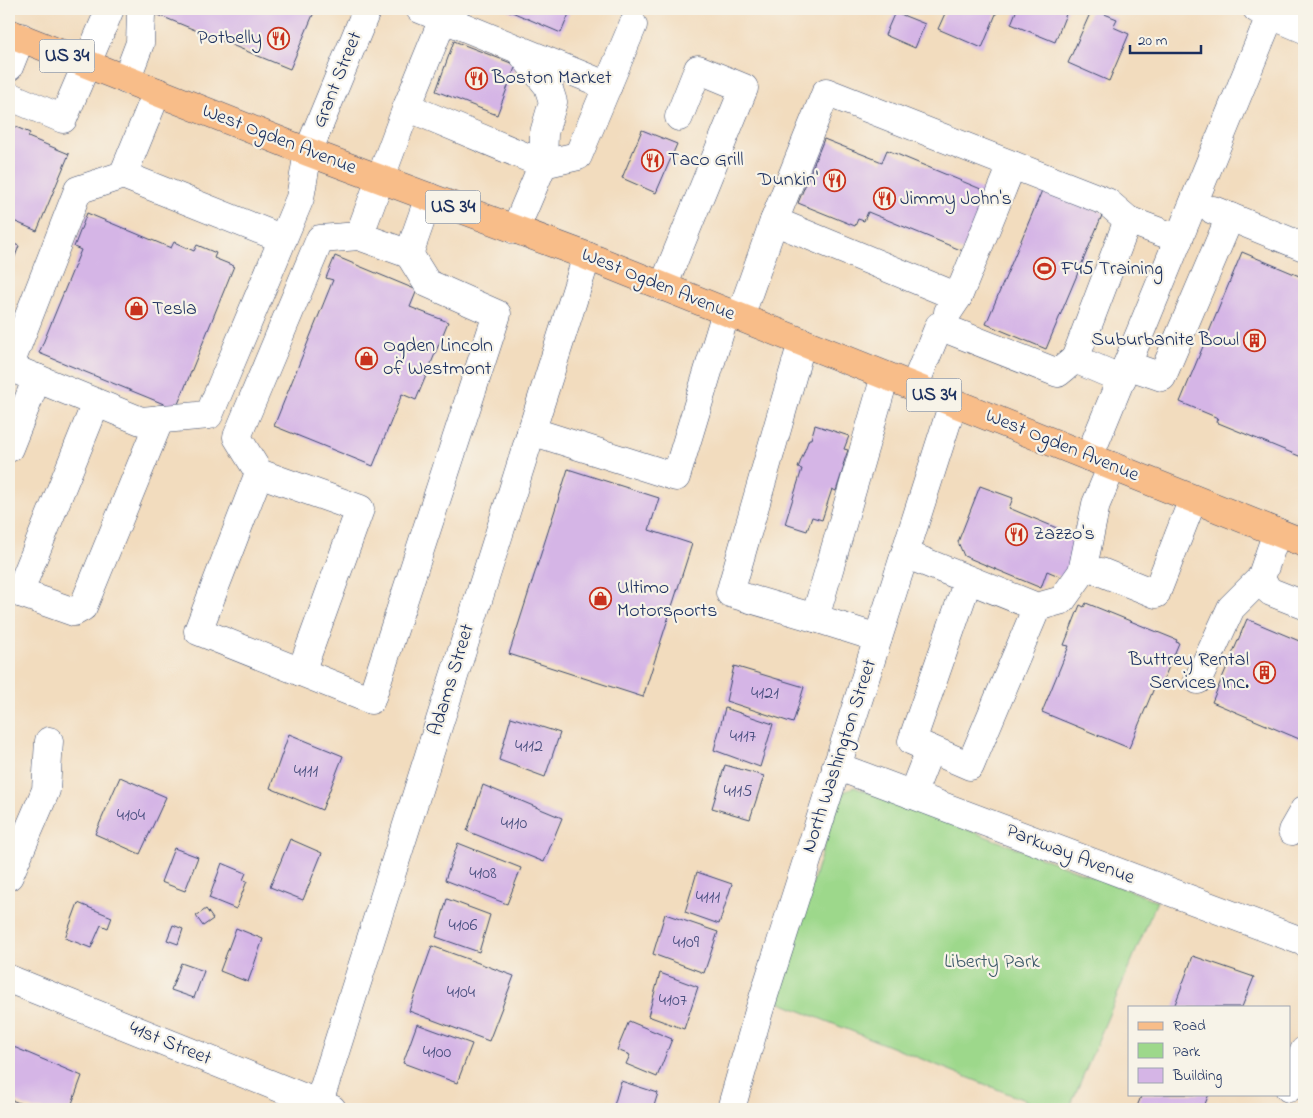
<svg xmlns="http://www.w3.org/2000/svg" width="1313" height="1118" font-family="'Indie Flower',sans-serif">
<style>
.green{fill:#9dd88b;stroke:#5c8474}
.building{fill:#d5b5e6}
.lines{fill:none;stroke-linecap:round;stroke-linejoin:round}
.minor-casing{stroke:#3b496c;stroke-width:29}
.major-casing{stroke:#3b496c;stroke-width:29}
.minor{stroke:#fff;stroke-width:28}
.major{stroke:#f8bd89;stroke-width:28}
.labels{text-anchor:middle;dominant-baseline:central;stroke-width:4.5;stroke-linejoin:round;paint-order:stroke}
.number-label{font-size:18px;fill:#4a5080}
.shield{fill:#f7f3e8;stroke:#5d6a87;stroke-width:1}
.shield-label{font-size:19px;font-weight:bold;fill:#1b2f5e}
.poi-label{font-size:20px;fill:#1b2f5e;stroke:#f7f3e8;text-anchor:start}
.street-label{font-size:20px;fill:#1b2f5e;stroke:#f7f3e8}
.park-label{font-size:20px;fill:#3c5969;stroke:#f7f3e8}
</style>
<rect width="100%" height="100%" fill="#f7f3e8"/>
<filter id="ink" filterUnits="userSpaceOnUse"><feTurbulence type="fractalNoise" baseFrequency=".02" numOctaves="2"/><feDisplacementMap in="SourceGraphic" scale="10" xChannelSelector="R" yChannelSelector="G"/><feConvolveMatrix kernelMatrix="1 2 1 2 8 2 1 2 1" color-interpolation-filters="sRGB"/></filter>
<filter id="wash" filterUnits="userSpaceOnUse"><feTurbulence type="fractalNoise" baseFrequency=".0096" numOctaves="4" result="noise"/><feDisplacementMap in="SourceGraphic" scale="20" xChannelSelector="R" yChannelSelector="G"/><feGaussianBlur stdDeviation="1.12" result="paint"/><feColorMatrix in="noise" values="0 0 0 0 0 0 0 0 0 0 0 0 0 0 0 0 0 1.4 0 .05"/><feComposite in="paint" operator="in"/></filter>
<g filter="url(#wash)">
<rect width="100%" height="100%" fill="#f2dcbe"/>
<polygon class="green" points="854,787 1157,901 1069,1109 1047,1109 776,1001 838,801 844,792"/>
<g id="blocks">
<g class="building">
<polygon points="158,9 312,9 315,10 290,69 156,14"/>
<polygon points="505,9 571,9 561,33"/>
<polygon points="947,9 998,9 982,48 938,29"/>
<polygon points="1017,9 1068,9 1055,42 1011,24"/>
<polygon points="1092,9 1117,19 1113,27 1129,34 1109,81 1068,63"/>
<polygon points="895,12 925,24 915,48 885,35"/>
<polygon points="454,41 516,65 497,115 436,91"/>
<polygon points="9,124 30,133 28,137 69,154 37,231 9,219"/>
<polygon points="642,130 677,144 656,193 622,178"/>
<polygon points="824,139 882,162 887,150 988,192 963,251 868,212 864,221 858,219 855,226 798,203"/>
<polygon points="1043,188 1103,213 1046,349 986,324"/>
<polygon points="87,213 171,248 174,242 194,251 197,245 216,253 214,258 234,266 176,409 39,353 81,250 74,247"/>
<polygon points="9,242 19,246 14,259 9,257"/>
<polygon points="1242,252 1304,278 1304,458 1216,422 1218,418 1180,402"/>
<polygon points="335,256 417,290 410,307 448,322 416,400 402,394 373,466 274,426 333,280 326,278"/>
<polygon points="815,425 849,436 844,449 848,450 843,465 844,466 836,491 832,489 822,520 812,517 807,531 785,524 802,469 798,468 809,439 811,439"/>
<polygon points="568,469 659,498 649,530 692,544 643,697 509,654"/>
<polygon points="980,486 1013,498 1009,508 1083,539 1071,581 1047,571 1041,588 964,556 958,542"/>
<polygon points="1086,603 1177,640 1176,642 1179,643 1162,683 1157,681 1129,748 1042,712 1069,646 1064,645 1080,605 1084,607"/>
<polygon points="1247,619 1304,643 1304,741 1212,702"/>
<polygon points="734,666 804,687 793,723 726,701"/>
<polygon points="725,708 773,724 760,767 714,750"/>
<polygon points="511,717 560,733 545,777 499,760"/>
<polygon points="289,734 343,756 322,810 270,788"/>
<polygon points="725,765 764,776 750,819 712,808"/>
<polygon points="120,777 166,797 140,854 95,834"/>
<polygon points="483,785 562,818 544,862 467,831"/>
<polygon points="290,839 322,853 303,900 270,887"/>
<polygon points="458,843 521,868 507,904 445,880"/>
<polygon points="174,848 198,857 185,891 161,882"/>
<polygon points="222,863 246,873 243,880 247,881 236,909 209,898"/>
<polygon points="697,872 732,884 719,924 685,912"/>
<polygon points="447,899 490,915 479,952 436,937"/>
<polygon points="78,903 112,917 108,928 101,925 91,948 65,938"/>
<polygon points="206,909 213,919 203,926 196,916"/>
<polygon points="665,914 718,932 704,973 653,954"/>
<polygon points="173,925 183,929 178,944 167,940"/>
<polygon points="236,928 263,939 248,982 220,971"/>
<polygon points="432,946 514,976 489,1041 409,1011"/>
<polygon points="1193,956 1254,977 1242,1007 1174,1007"/>
<polygon points="181,963 204,971 194,998 171,990"/>
<polygon points="660,973 698,987 684,1029 648,1016"/>
<polygon points="629,1021 672,1039 657,1077 626,1064 630,1055 617,1050"/>
<polygon points="417,1024 472,1044 457,1083 403,1063"/>
<polygon points="9,1045 82,1076 70,1109 34,1109 9,1099"/>
<polygon points="621,1081 658,1093 653,1109 613,1109"/>
<polygon points="1142,1094 1209,1094 1203,1109 1136,1109"/>
</g>
</g>
</g>
<g filter="url(#ink)">
<use href="#blocks" fill-opacity="0" stroke="#3b496c" stroke-width="1"/>
<g class="lines">
<defs>
<g id="minor">
<polyline points="420,9 608,86"/>
<polyline points="1257,9 1304,29"/>
<polyline points="9,67 21,37"/>
<polyline points="126,80 140,43 141,14 143,9"/>
<polyline points="9,96 63,119 110,9"/>
<polyline points="407,107 543,164 544,133 553,102 548,86 519,50"/>
<polyline points="123,175 157,92"/>
<polyline points="429,197 409,254 359,236 407,107 443,19"/>
<polyline points="1213,210 1304,247"/>
<polyline points="774,221 958,297"/>
<polyline points="515,230 543,164 578,156 633,25"/>
<polyline points="359,236 320,239 237,437 259,473 198,631 371,700 497,314 427,283 409,254"/>
<polyline points="283,239 123,175 78,190 9,367 141,421 209,415 300,198 308,152 367,9"/>
<polyline points="663,287 744,88 698,69 679,117"/>
<polyline points="948,312 958,297 1012,165"/>
<polyline points="740,317 774,221 826,92 1107,202 1128,220 1179,239"/>
<polyline points="802,342 730,593 815,618 885,376"/>
<polyline points="1075,359 1128,220"/>
<polyline points="1127,365 1162,377 1230,217"/>
<polyline points="914,387 939,326 1058,373 1075,359 1122,379"/>
<polyline points="531,431 676,477 726,312"/>
<polyline points="9,448 37,378"/>
<polyline points="1089,457 1273,9"/>
<polyline points="259,473 360,509 301,672"/>
<polyline points="1277,532 1261,578 1262,584 1271,592 1304,605"/>
<polyline points="905,554 1037,607 1062,600 1082,572 1096,504 1112,466"/>
<polyline points="1101,572 1156,594 1193,499"/>
<polyline points="968,580 912,741 970,766 1037,607"/>
<polyline points="9,589 74,612 83,607 160,419"/>
<polyline points="19,593 96,403"/>
<polyline points="815,618 878,638"/>
<polyline points="1198,680 1231,608 1261,578"/>
<polyline points="836,766 1304,942"/>
<polyline points="912,795 930,749"/>
<polyline points="1292,831 1304,810"/>
<polyline points="9,876 46,790 49,741"/>
<polyline points="9,979 332,1109"/>
<polyline points="1289,1088 1304,1051"/>
<polyline points="317,1109 587,256"/>
<polyline points="731,1109 759,1011 953,403"/>
</g>
<polyline id="major" points="9,33 308,152 587,256 1304,543"/>
</defs>
<use href="#minor" class="minor-casing"/>
<use href="#major" class="major-casing"/>
<use href="#minor" class="minor"/>
<use href="#major" class="major"/>
</g>
</g>
<defs>
<symbol id="restaurant-ring" viewBox="-11 -11 22 22"><circle r="9.5" fill="#f7f3e8" stroke="#c8321e" stroke-width="1.5"/><path d="M-5-6h1v4h1v-4h1v4h1v-4h1v5L-1.5 .5V6h-2V.5L-5-1ZM5-6V6H3V1.5H1.5Q1.5-4 5-6Z" fill="#c8321e"/></symbol>
<symbol id="stadium-ring" viewBox="-11 -11 22 22"><circle r="9.5" fill="#f7f3e8" stroke="#c8321e" stroke-width="1.5"/><path d="M0-5a6.5 5 0 1 0 0 10a6.5 5 0 1 0 0-10ZM-3.5-1.8h7v3.6h-7Z" fill="#c8321e"/></symbol>
<symbol id="shop-ring" viewBox="-11 -11 22 22"><circle r="9.5" fill="#f7f3e8" stroke="#c8321e" stroke-width="1.5"/><path d="M-5-2.5h2.3a2.7 3.5 0 0 1 5.4 0H5L5.5 6h-11ZM-1.5-2.5h3a1.5 2.3 0 0 0-3 0Z" fill="#c8321e"/></symbol>
<symbol id="building-ring" viewBox="-11 -11 22 22"><circle r="9.5" fill="#f7f3e8" stroke="#c8321e" stroke-width="1.5"/><path d="M-4-6H4V6H1V3H-1V6H-4ZM-2.5-4.3h1.7v1.8h-1.7ZM.8-4.3h1.7v1.8H.8ZM-2.5-1h1.7V.8h-1.7ZM.8-1h1.7V.8H.8Z" fill="#c8321e"/></symbol>
</defs>
<g fill-rule="evenodd">
<use href="#restaurant-ring" x="266" y="26" width="25" height="25"/>
<use href="#restaurant-ring" x="464" y="66" width="25" height="25"/>
<use href="#restaurant-ring" x="640" y="148" width="25" height="25"/>
<use href="#restaurant-ring" x="822" y="168" width="25" height="25"/>
<use href="#restaurant-ring" x="872" y="186" width="25" height="25"/>
<use href="#stadium-ring" x="1032" y="256" width="25" height="25"/>
<use href="#shop-ring" x="124" y="296" width="25" height="25"/>
<use href="#building-ring" x="1242" y="328" width="25" height="25"/>
<use href="#shop-ring" x="354" y="346" width="25" height="25"/>
<use href="#restaurant-ring" x="1004" y="522" width="25" height="25"/>
<use href="#shop-ring" x="588" y="586" width="25" height="25"/>
<use href="#building-ring" x="1252" y="660" width="25" height="25"/>
</g>
<g class="labels">
<g class="number-label">
<text x="765" y="694">4121</text>
<text x="743" y="737">4117</text>
<text x="529" y="747">4112</text>
<text x="306" y="772">4111</text>
<text x="738" y="792">4115</text>
<text x="131" y="816">4104</text>
<text x="514" y="824">4110</text>
<text x="483" y="874">4108</text>
<text x="708" y="898">4111</text>
<text x="463" y="926">4106</text>
<text x="686" y="943">4109</text>
<text x="461" y="993">4104</text>
<text x="673" y="1001">4107</text>
<text x="437" y="1053">4100</text>
</g>
<g class="shield">
<rect x="39.5" y="39.5" width="55" height="33" rx="4"/>
<rect x="425.5" y="190.5" width="55" height="33" rx="4"/>
<rect x="906.5" y="378.5" width="55" height="33" rx="4"/>
</g>
<g class="shield-label">
<text x="67" y="56">US 34</text>
<text x="453" y="207">US 34</text>
<text x="934" y="395">US 34</text>
</g>
<g class="poi-label">
<text x="262" y="38" text-anchor="end">Potbelly</text>
<text x="492" y="78">Boston Market</text>
<text x="668" y="160">Taco Grill</text>
<text x="818" y="180" text-anchor="end">Dunkin'</text>
<text x="900" y="199">Jimmy John's</text>
<text x="1061" y="269">F45 Training</text>
<text x="152" y="309">Tesla</text>
<text x="1239" y="340" text-anchor="end">Suburbanite Bowl</text>
<text x="383" y="346">Ogden Lincoln<tspan x="383" dy="23">of Westmont</tspan></text>
<text x="1033" y="534">Zazzo's</text>
<text x="617" y="588">Ultimo<tspan x="617" dy="23">Motorsports</tspan></text>
<text x="1249" y="660" text-anchor="end">Buttrey Rental<tspan x="1249" dy="23">Services Inc.</tspan></text>
</g>
<g class="street-label">
<text transform="translate(338 80) rotate(-68)">Grant Street</text>
<text transform="translate(279 140) rotate(21)">West Ogden Avenue</text>
<text transform="translate(658 285) rotate(22)">West Ogden Avenue</text>
<text transform="translate(1062 446) rotate(22)">West Ogden Avenue</text>
<text transform="translate(452 680) rotate(-73)">Adams Street</text>
<text transform="translate(840 756) rotate(-72)">North Washington Street</text>
<text transform="translate(1070 855) rotate(21)">Parkway Avenue</text>
<text transform="translate(170 1044) rotate(22)">41st Street</text>
</g>
<g class="park-label">
<text x="992" y="962">Liberty Park</text>
</g>
</g>
<rect width="1313" height="1118" fill="none" stroke="#f7f3e8" stroke-width="30"/>
<rect x="1128" y="1006" width="162" height="90" fill="#f7f3e8" stroke="#9fa5b1"/>
<rect x="1138" y="1022" width="25" height="8" fill="#f8bd89" stroke="#9fa5b1"/>
<text x="1173" y="1030" font-size="15" fill="#1b2f5e">Road</text>
<rect x="1138" y="1043" width="25" height="15" fill="#9dd88b" stroke="#9fa5b1"/>
<text x="1173" y="1056" font-size="15" fill="#1b2f5e">Park</text>
<rect x="1138" y="1068" width="25" height="15" fill="#d5b5e6" stroke="#9fa5b1"/>
<text x="1173" y="1080" font-size="15" fill="#1b2f5e">Building</text>
<path d="M1130 45v8h71v-8" fill="none" stroke="#1b2f5e" stroke-width="2.5"/>
<text x="1138" y="45" font-size="15" fill="#1b2f5e" stroke="#f7f3e8" stroke-width="4" paint-order="stroke">20 m</text>
</svg>
